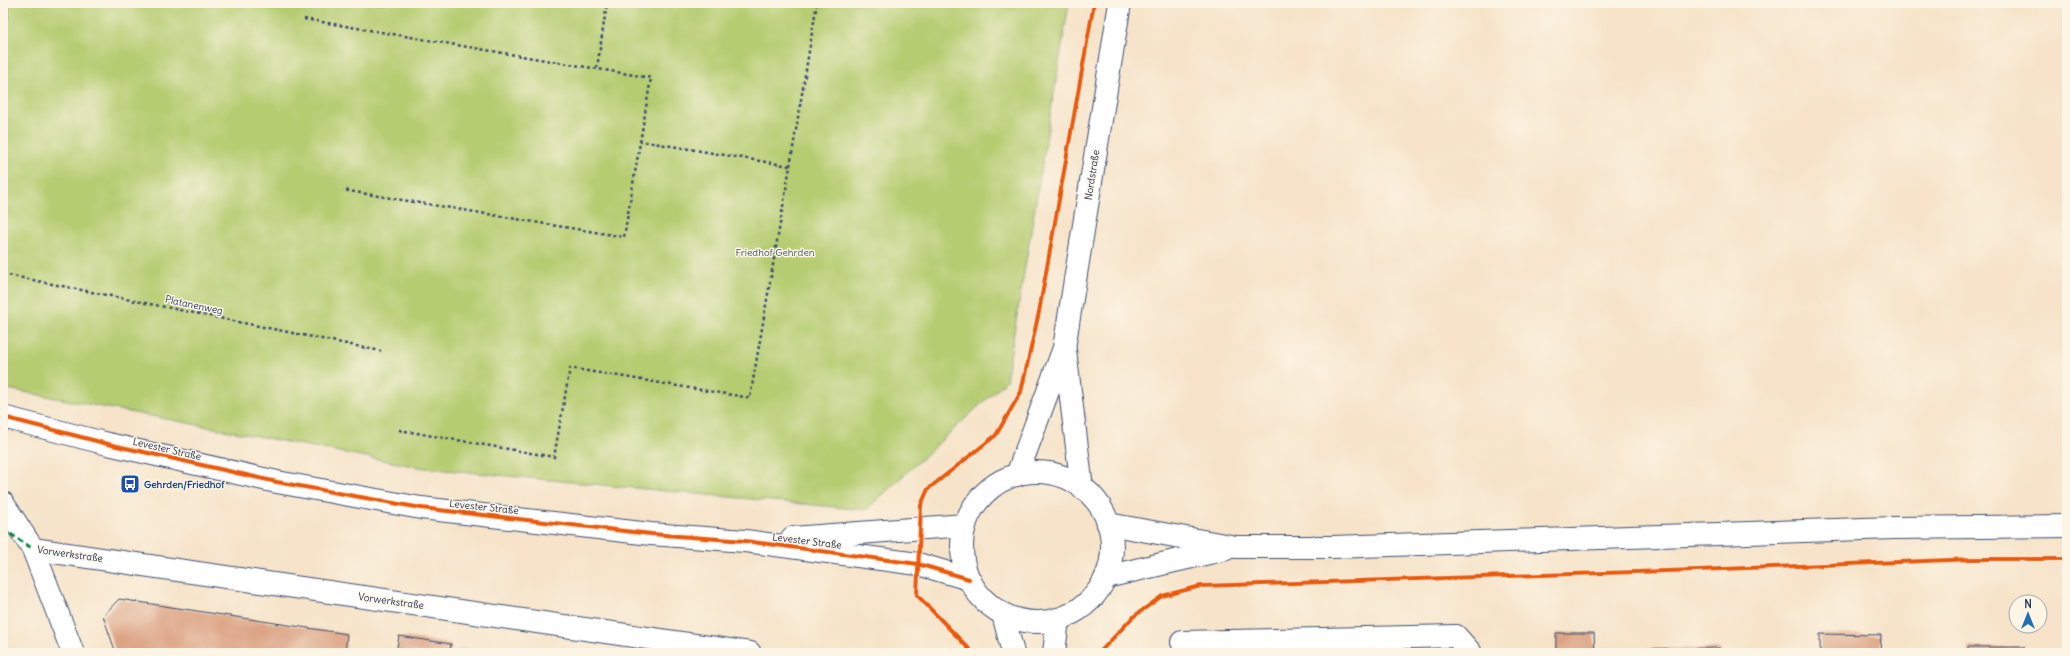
<svg xmlns="http://www.w3.org/2000/svg" width="2070" height="656" font-family="Delius,sans-serif">
<style>
.green{fill:#b5cc71;stroke:#687e68}
.building{fill:#dca384}
.lines{fill:none;stroke-linecap:round;stroke-linejoin:round}
.minor-casing{stroke:#3c4a6e;stroke-width:24}
.path{stroke:#3c4a6e;stroke-width:2.5;stroke-dasharray:3 3;stroke-linecap:butt}
.minor{stroke:#fff;stroke-width:22}
.quiet{stroke:#00873e;stroke-width:3;stroke-dasharray:6 3;stroke-linecap:butt}
.cycleway-casing{stroke:#fcf5e5;stroke-width:6}
.cycleway{stroke:#e8590c;stroke-width:4}
.labels{text-anchor:middle;dominant-baseline:central;stroke-width:3;stroke-linejoin:round;paint-order:stroke}
.street-label{font-size:10px;fill:#1b2f5e;stroke:#fcf5e5}
.park-label{font-size:10px;fill:#425663;stroke:#fcf5e5}
.transit-label{font-size:10px;font-weight:bold;fill:#164399;stroke:#fcf5e5;text-anchor:start}
</style>
<rect width="100%" height="100%" fill="#fcf5e5"/>
<filter id="ink" filterUnits="userSpaceOnUse"><feTurbulence type="fractalNoise" baseFrequency=".025" numOctaves="2"/><feDisplacementMap in="SourceGraphic" scale="8" xChannelSelector="R" yChannelSelector="G"/><feConvolveMatrix kernelMatrix="1 2 1 2 8 2 1 2 1" color-interpolation-filters="sRGB"/></filter>
<filter id="wash" filterUnits="userSpaceOnUse"><feTurbulence type="fractalNoise" baseFrequency=".012" numOctaves="4" result="noise"/><feDisplacementMap in="SourceGraphic" scale="16" xChannelSelector="R" yChannelSelector="G"/><feGaussianBlur stdDeviation="0.9" result="paint"/><feColorMatrix in="noise" values="0 0 0 0 0 0 0 0 0 0 0 0 0 0 0 0 0 1.4 0 .05"/><feComposite in="paint" operator="in"/></filter>
<g filter="url(#wash)">
<rect width="100%" height="100%" fill="#f6e3c9"/>
<polygon class="green" points="3,3 1069,3 1006,381 866,510 424,468 3,388"/>
<g id="blocks">
<g class="building">
<polygon points="119,599 347,634 345,653 116,653 103,616"/>
<polygon points="1556,633 1594,633 1595,653 1556,653"/>
<polygon points="1820,634 1881,635 1880,653 1820,653"/>
<polygon points="399,636 451,644 450,653 396,653"/>
<rect x="1968" y="647" width="56" height="6"/>
<polygon points="1720,648 1720,653 1631,653 1631,649"/>
<polygon points="460,649 478,652 478,653 460,653"/>
</g>
</g>
</g>
<g filter="url(#ink)">
<use href="#blocks" fill-opacity="0" stroke="#3c4a6e" stroke-width="1"/>
<g class="lines">
<defs>
<g id="minor">
<polyline points="1065,350 1082,488"/>
<polyline points="3,417 108,444 277,482 421,508 651,534 745,541 918,564 969,579"/>
<circle cx="1037" cy="547" r="75"/>
<polyline points="1017,475 1064,348 1120,3"/>
<polyline points="3,503 33,549 73,653"/>
<polyline points="1108,524 1236,547 1332,547 1895,528 2067,526"/>
<polyline points="792,538 965,525"/>
<polyline points="33,549 750,653"/>
<polyline points="1106,577 1226,549"/>
<polyline points="1003,614 1013,653"/>
<polyline points="1182,642 1456,636 1471,653"/>
<polyline points="1054,653 1058,619"/>
</g>
</defs>
<use href="#minor" class="minor-casing"/>
<g class="path">
<polyline points="304,19 651,78 624,237 343,190"/>
<polyline points="3,36 9,3"/>
<polyline points="597,68 607,3"/>
<polyline points="790,166 817,3"/>
<polyline points="3,274 381,351"/>
<polyline points="399,430 554,457 570,368 750,398 790,166 641,141"/>
</g>
<use href="#minor" class="minor"/>
<polyline class="quiet" points="3,529 33,549"/>
<defs>
<g id="cycleway">
<polyline points="3,417 108,444 277,482 421,508 651,534 745,541 918,564 969,579"/>
<polyline points="973,653 917,595 921,505 928,489 996,435 1021,392 1039,312 1094,3"/>
<polyline points="1099,653 1133,617 1162,596 1201,586 1697,570 1974,559 2067,559"/>
</g>
</defs>
<use href="#cycleway" class="cycleway-casing"/>
<use href="#cycleway" class="cycleway"/>
</g>
</g>
<defs>
<symbol id="bus-square" viewBox="-11 -11 22 22"><rect x="-9" y="-9" width="18" height="18" rx="4" fill="#1a4fb4" stroke="#fcf5e5"/><path d="M-5-6H5V4H4V6H2V4H-2V6H-4V4H-5ZM-3.5-4V0h7V-4ZM-3.5 1.2v1.5H-2V1.2ZM2 1.2v1.5H3.5V1.2Z" fill="#fff"/></symbol>
</defs>
<g fill-rule="evenodd">
<use href="#bus-square" x="119" y="473" width="22" height="22"/>
</g>
<g class="labels">
<g class="street-label">
<text transform="translate(1092 175) rotate(-81)">Nordstraße</text>
<text transform="translate(194 305) rotate(12)">Platanenweg</text>
<text transform="translate(167 449) rotate(13)">Levester Straße</text>
<text transform="translate(484 507) rotate(6)">Levester Straße</text>
<text transform="translate(807 541) rotate(7)">Levester Straße</text>
<text transform="translate(70 554) rotate(8)">Vorwerkstraße</text>
<text transform="translate(391 601) rotate(8)">Vorwerkstraße</text>
</g>
<g class="park-label">
<text x="775" y="252">Friedhof Gehrden</text>
</g>
<g class="transit-label">
<text x="144" y="484">Gehrden/Friedhof</text>
</g>
</g>
<rect width="2070" height="656" fill="none" stroke="#fcf5e5" stroke-width="16"/>
<g transform="translate(2028 614)"><circle r="19" fill="#fcf5e5" stroke="#a2a6af"/>
<path d="M0-3L7 15L0 10L-7 15Z" fill="#1f6fb2"/>
<text y="-6" font-size="11" font-weight="bold" text-anchor="middle" fill="#1b2f5e">N</text>
</g>
</svg>
